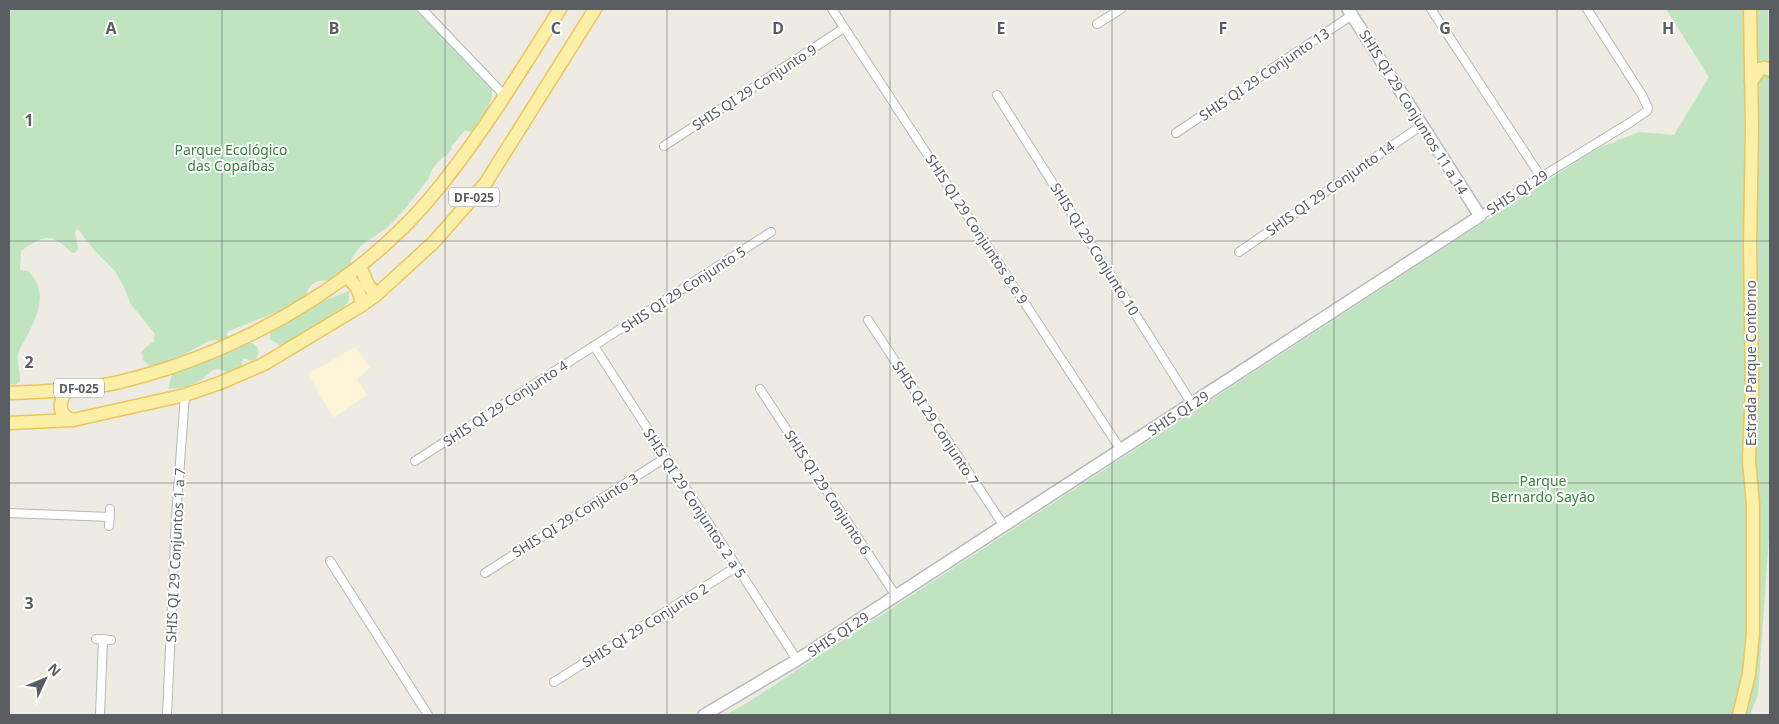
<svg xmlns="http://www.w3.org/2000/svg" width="1779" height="724" font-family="'Noto Sans',sans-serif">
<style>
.commercial{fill:#fdf4d7}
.green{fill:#bfe4bf}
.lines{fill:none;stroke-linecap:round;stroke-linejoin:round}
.street-casing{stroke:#b5b8bc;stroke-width:10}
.secondary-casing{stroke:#b6b9be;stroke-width:14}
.primary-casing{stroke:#edc55b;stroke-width:15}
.street{stroke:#fff;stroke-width:8}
.secondary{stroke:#fff;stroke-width:11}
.primary{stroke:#fcefa7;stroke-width:12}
.grid{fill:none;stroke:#5a5e62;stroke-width:1;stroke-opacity:0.55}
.labels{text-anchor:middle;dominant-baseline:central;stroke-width:4;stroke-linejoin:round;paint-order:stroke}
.shield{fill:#fff;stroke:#8c8e91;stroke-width:1}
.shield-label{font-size:12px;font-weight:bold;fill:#5a5e62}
.street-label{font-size:14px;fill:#5a5e62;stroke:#fff}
.park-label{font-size:14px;fill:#37843c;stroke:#fff}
.grid-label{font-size:16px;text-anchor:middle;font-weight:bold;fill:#5a5e62;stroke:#fff;stroke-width:4;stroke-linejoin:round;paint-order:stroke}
</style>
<rect width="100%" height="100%" fill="#edebe2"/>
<polygon class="commercial" points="355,347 370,368 357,379 367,395 333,418 308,374"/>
<g class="green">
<path d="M9 9H420L491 86C496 100 481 123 473 133L465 130 451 147 452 148 447 155C440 158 430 170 429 178 415 195 402 215 385 229 376 236 367 240 359 248 355 253 350 258 351 265L332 281C321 280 312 280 307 292L309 298 316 304 349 291V300L344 307 336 311 321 323 281 346 270 339C269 325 279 318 287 308L229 331 226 334 229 337 254 344C260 348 259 354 256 359L252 361 243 358 241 368 233 374 218 369 213 370 201 380 187 387 168 389 174 367 220 342 216 340 209 341 170 362 150 366 142 359 143 356 141 352 150 344 154 342 155 334 130 303 124 287 115 271 95 251 78 229 75 232 78 248 76 252 72 253C51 233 46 234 21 251L20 270 28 271C50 293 37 316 25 340 23 344 19 349 18 354 16 363 21 372 20 381L15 385 9 384Z"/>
<polygon points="1666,9 1768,9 1770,151 1770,521 1758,695 1750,715 725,715 742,706 1596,149 1639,132 1674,135 1709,77"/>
</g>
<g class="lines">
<defs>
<g id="street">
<polyline points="422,9 505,96"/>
<polyline points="832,9 1121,450"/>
<polyline points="1431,9 1541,177"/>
<polyline points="1097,24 1121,9"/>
<polyline points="997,95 1192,404"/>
<polyline points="1176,133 1352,15"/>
<polyline points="664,146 844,28"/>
<polyline points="1480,216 1541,177 1631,122 1647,111 1648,108 1642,95 1587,9"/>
<polyline points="1239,252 1422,125"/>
<polyline points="868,320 1004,526"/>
<polyline points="594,346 797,660"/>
<polyline points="760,389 896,596"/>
<polyline points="415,461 771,232"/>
<polyline points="9,513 110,517"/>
<polyline points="109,526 110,509"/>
<polyline points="330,561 428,715"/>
<polyline points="485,573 665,458"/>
<polyline points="96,639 111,640"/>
<polyline points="554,682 736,567"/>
<polyline points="100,715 103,639"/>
<polyline points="167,715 176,517 185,395"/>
</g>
<polyline id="secondary" points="704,715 797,660 1480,216 1348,9"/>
<g id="primary">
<polyline points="1751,82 1760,69 1765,68 1770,70"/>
<polyline points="360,266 368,285 376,295"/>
<path d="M345 277C357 283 360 293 362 305"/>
<path d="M67 390C59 402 56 414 73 420"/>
<path d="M9 393C43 392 77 390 110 384 132 380 152 373 172 367 268 334 361 278 427 202 478 142 518 75 560 9"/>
<polyline points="9,423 73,420 185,395 220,383 264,364 362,305 376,295 434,242 485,184 595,9"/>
<polyline points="1739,715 1749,674 1753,633 1753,505 1749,461 1752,385 1750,245 1752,127 1750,9"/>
</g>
</defs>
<use href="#street" class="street-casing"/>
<use href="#secondary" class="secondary-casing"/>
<use href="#primary" class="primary-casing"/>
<use href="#street" class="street"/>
<use href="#secondary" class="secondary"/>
<use href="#primary" class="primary"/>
</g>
<path class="grid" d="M222 9V715M445 9V715M667 9V715M890 9V715M1112 9V715M1334 9V715M1557 9V715M9 241H1770M9 483H1770"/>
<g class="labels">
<g class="shield">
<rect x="449" y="187.5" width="50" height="19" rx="4"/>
<rect x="54" y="378.5" width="50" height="19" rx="4"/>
</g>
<g class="shield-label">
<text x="474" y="197">DF-025</text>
<text x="79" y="388">DF-025</text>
</g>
<g class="street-label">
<text transform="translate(1264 74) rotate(-34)">SHIS QI 29 Conjunto 13</text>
<text transform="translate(754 87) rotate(-33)">SHIS QI 29 Conjunto 9</text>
<text transform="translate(1414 112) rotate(58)">SHIS QI 29 Conjuntos 11 a 14</text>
<text transform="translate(1330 188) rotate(-35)">SHIS QI 29 Conjunto 14</text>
<text transform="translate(1517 192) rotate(-33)">SHIS QI 29</text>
<text transform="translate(977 229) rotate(57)">SHIS QI 29 Conjuntos 8 e 9</text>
<text transform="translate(1095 249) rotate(58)">SHIS QI 29 Conjunto 10</text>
<text transform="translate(683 289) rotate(-33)">SHIS QI 29 Conjunto 5</text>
<text transform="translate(1750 363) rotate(-90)">Estrada Parque Contorno</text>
<text transform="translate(505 403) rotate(-33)">SHIS QI 29 Conjunto 4</text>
<text transform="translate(1178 413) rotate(-33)">SHIS QI 29</text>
<text transform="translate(936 423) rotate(57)">SHIS QI 29 Conjunto 7</text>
<text transform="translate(828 492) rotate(57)">SHIS QI 29 Conjunto 6</text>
<text transform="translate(695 503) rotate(57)">SHIS QI 29 Conjuntos 2 a 5</text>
<text transform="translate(575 515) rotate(-32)">SHIS QI 29 Conjunto 3</text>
<text transform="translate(175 555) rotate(-87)">SHIS QI 29 Conjuntos 1 a 7</text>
<text transform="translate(645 625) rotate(-32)">SHIS QI 29 Conjunto 2</text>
<text transform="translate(838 634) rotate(-33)">SHIS QI 29</text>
</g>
<g class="park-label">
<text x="231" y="149">Parque Ecológico<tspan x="231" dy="16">das Copaíbas</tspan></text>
<text x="1543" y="480">Parque<tspan x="1543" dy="16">Bernardo Sayão</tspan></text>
</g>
</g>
<g class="grid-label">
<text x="111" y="34">A</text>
<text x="334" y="34">B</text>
<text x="556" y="34">C</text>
<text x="778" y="34">D</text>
<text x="1001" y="34">E</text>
<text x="1223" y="34">F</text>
<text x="1445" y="34">G</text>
<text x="1668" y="34">H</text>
<text x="29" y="126">1</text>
<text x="29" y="368">2</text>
<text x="29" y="609">3</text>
</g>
<rect width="1779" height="724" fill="none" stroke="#5a5e62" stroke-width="20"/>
<g transform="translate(45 679) rotate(46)" stroke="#ffffff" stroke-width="4" paint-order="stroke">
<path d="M0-4L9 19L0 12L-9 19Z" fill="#5a5e62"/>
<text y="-8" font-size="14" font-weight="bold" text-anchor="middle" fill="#5a5e62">N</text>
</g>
</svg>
